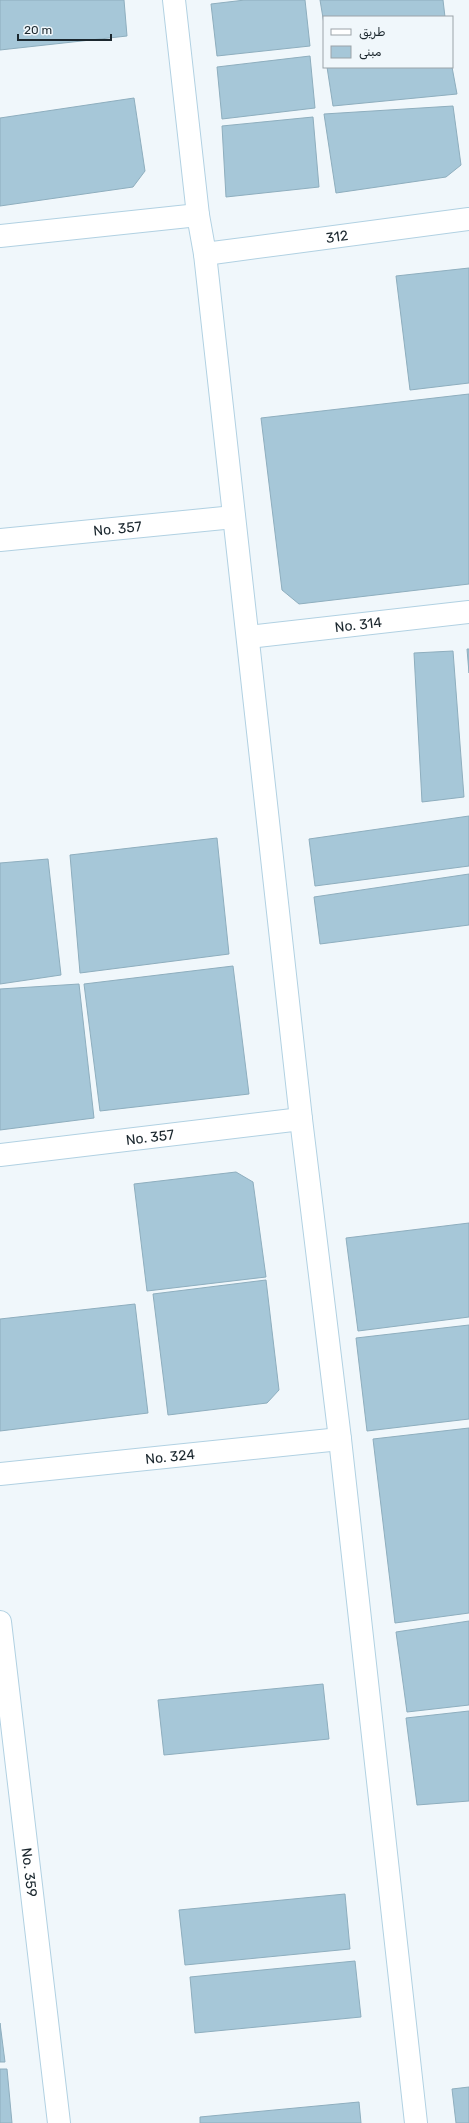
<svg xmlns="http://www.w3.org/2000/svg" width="469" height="2123" font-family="Rubik,Cairo,sans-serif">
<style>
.building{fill:#a6c7d8;stroke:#8eaebe}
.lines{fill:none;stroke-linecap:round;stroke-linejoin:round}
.minor-casing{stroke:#b1d1e2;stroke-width:24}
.minor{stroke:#fff;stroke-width:22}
.labels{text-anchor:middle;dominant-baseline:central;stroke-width:4;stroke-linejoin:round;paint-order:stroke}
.street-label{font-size:14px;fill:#1b272e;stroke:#f0f7fb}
</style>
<rect width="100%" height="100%" fill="#f0f7fb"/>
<g class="building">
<polygon points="0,0 124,0 127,36 0,50"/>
<polygon points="245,0 305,0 310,46 217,56 211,4"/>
<polygon points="320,0 443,0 445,17 324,17 324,24"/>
<polygon points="310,56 315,108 222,119 217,67"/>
<polygon points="327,67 452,67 457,94 333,106"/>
<polygon points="134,98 145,171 133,187 0,206 0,118"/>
<polygon points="453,106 461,165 446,177 336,193 324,114"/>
<polygon points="313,117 319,187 226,197 222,126"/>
<polygon points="469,268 469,383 410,390 396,276"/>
<polygon points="469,394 469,584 299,604 282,590 261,418"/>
<polygon points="467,649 469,649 469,673"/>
<polygon points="453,651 464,797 422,802 414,653"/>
<polygon points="469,816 469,866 315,886 309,839"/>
<polygon points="217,838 229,954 80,973 70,855"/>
<polygon points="48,859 61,975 0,984 0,863"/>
<polygon points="469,874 469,925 320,944 314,897"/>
<polygon points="233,966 249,1094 100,1111 84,984"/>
<polygon points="79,984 94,1118 0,1130 0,989"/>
<polygon points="236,1172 253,1182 266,1277 147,1291 134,1184"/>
<polygon points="469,1223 469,1317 358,1331 346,1238"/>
<polygon points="266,1280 279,1390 267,1403 168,1415 153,1294"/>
<polygon points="135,1304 148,1413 0,1431 0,1319"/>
<polygon points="469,1325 469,1419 367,1431 356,1338"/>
<polygon points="469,1428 469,1613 395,1623 373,1439"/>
<polygon points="469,1621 469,1705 407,1712 396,1632"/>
<polygon points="323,1684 329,1739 164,1755 158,1700"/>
<polygon points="469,1711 469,1801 417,1805 406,1718"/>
<polygon points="345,1894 350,1949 185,1965 179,1910"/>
<polygon points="355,1961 361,2017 195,2033 190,1977"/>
<polygon points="0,2023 5,2062 0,2062"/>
<polygon points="0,2069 7,2069 12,2123 0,2123"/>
<polygon points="469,2087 469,2123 456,2123 452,2089"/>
<polygon points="359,2102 361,2123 200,2123 200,2117"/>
</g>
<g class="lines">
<defs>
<g id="minor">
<polyline points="174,0 198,215 205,254 301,1119 340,1439 416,2123"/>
<polyline points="0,236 198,215"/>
<path id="s1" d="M205 254 469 219"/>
<path id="s2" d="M0 540 234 517"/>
<path id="s3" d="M248 637 469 612"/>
<path id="s4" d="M0 1155 301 1119"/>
<path id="s5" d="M0 1474 340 1439"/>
<path id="s6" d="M0 1622 59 2123"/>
</g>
</defs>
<use href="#minor" class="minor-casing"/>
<use href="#minor" class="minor"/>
</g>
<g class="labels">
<g class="street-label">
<text stroke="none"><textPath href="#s1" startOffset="133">312</textPath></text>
<text stroke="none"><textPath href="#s2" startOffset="118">No. 357</textPath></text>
<text stroke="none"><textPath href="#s3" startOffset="111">No. 314</textPath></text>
<text stroke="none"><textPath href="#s4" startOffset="151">No. 357</textPath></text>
<text stroke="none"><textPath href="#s5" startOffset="171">No. 324</textPath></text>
<text stroke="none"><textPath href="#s6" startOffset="252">No. 359</textPath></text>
</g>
</g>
<rect x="323" y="16" width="130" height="52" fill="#f0f7fb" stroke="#9ba4a9"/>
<rect x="331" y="29" width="20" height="6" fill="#ffffff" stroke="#9ba4a9"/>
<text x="359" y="36" font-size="12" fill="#1b272e">طريق</text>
<rect x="331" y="46" width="20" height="12" fill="#a6c7d8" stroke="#9ba4a9"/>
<text x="359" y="56" font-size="12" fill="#1b272e">مبنى</text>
<path d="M18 34v6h93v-6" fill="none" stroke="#1b272e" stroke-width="2"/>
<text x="24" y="34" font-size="12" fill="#1b272e" stroke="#f0f7fb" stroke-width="3" paint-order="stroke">20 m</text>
</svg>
